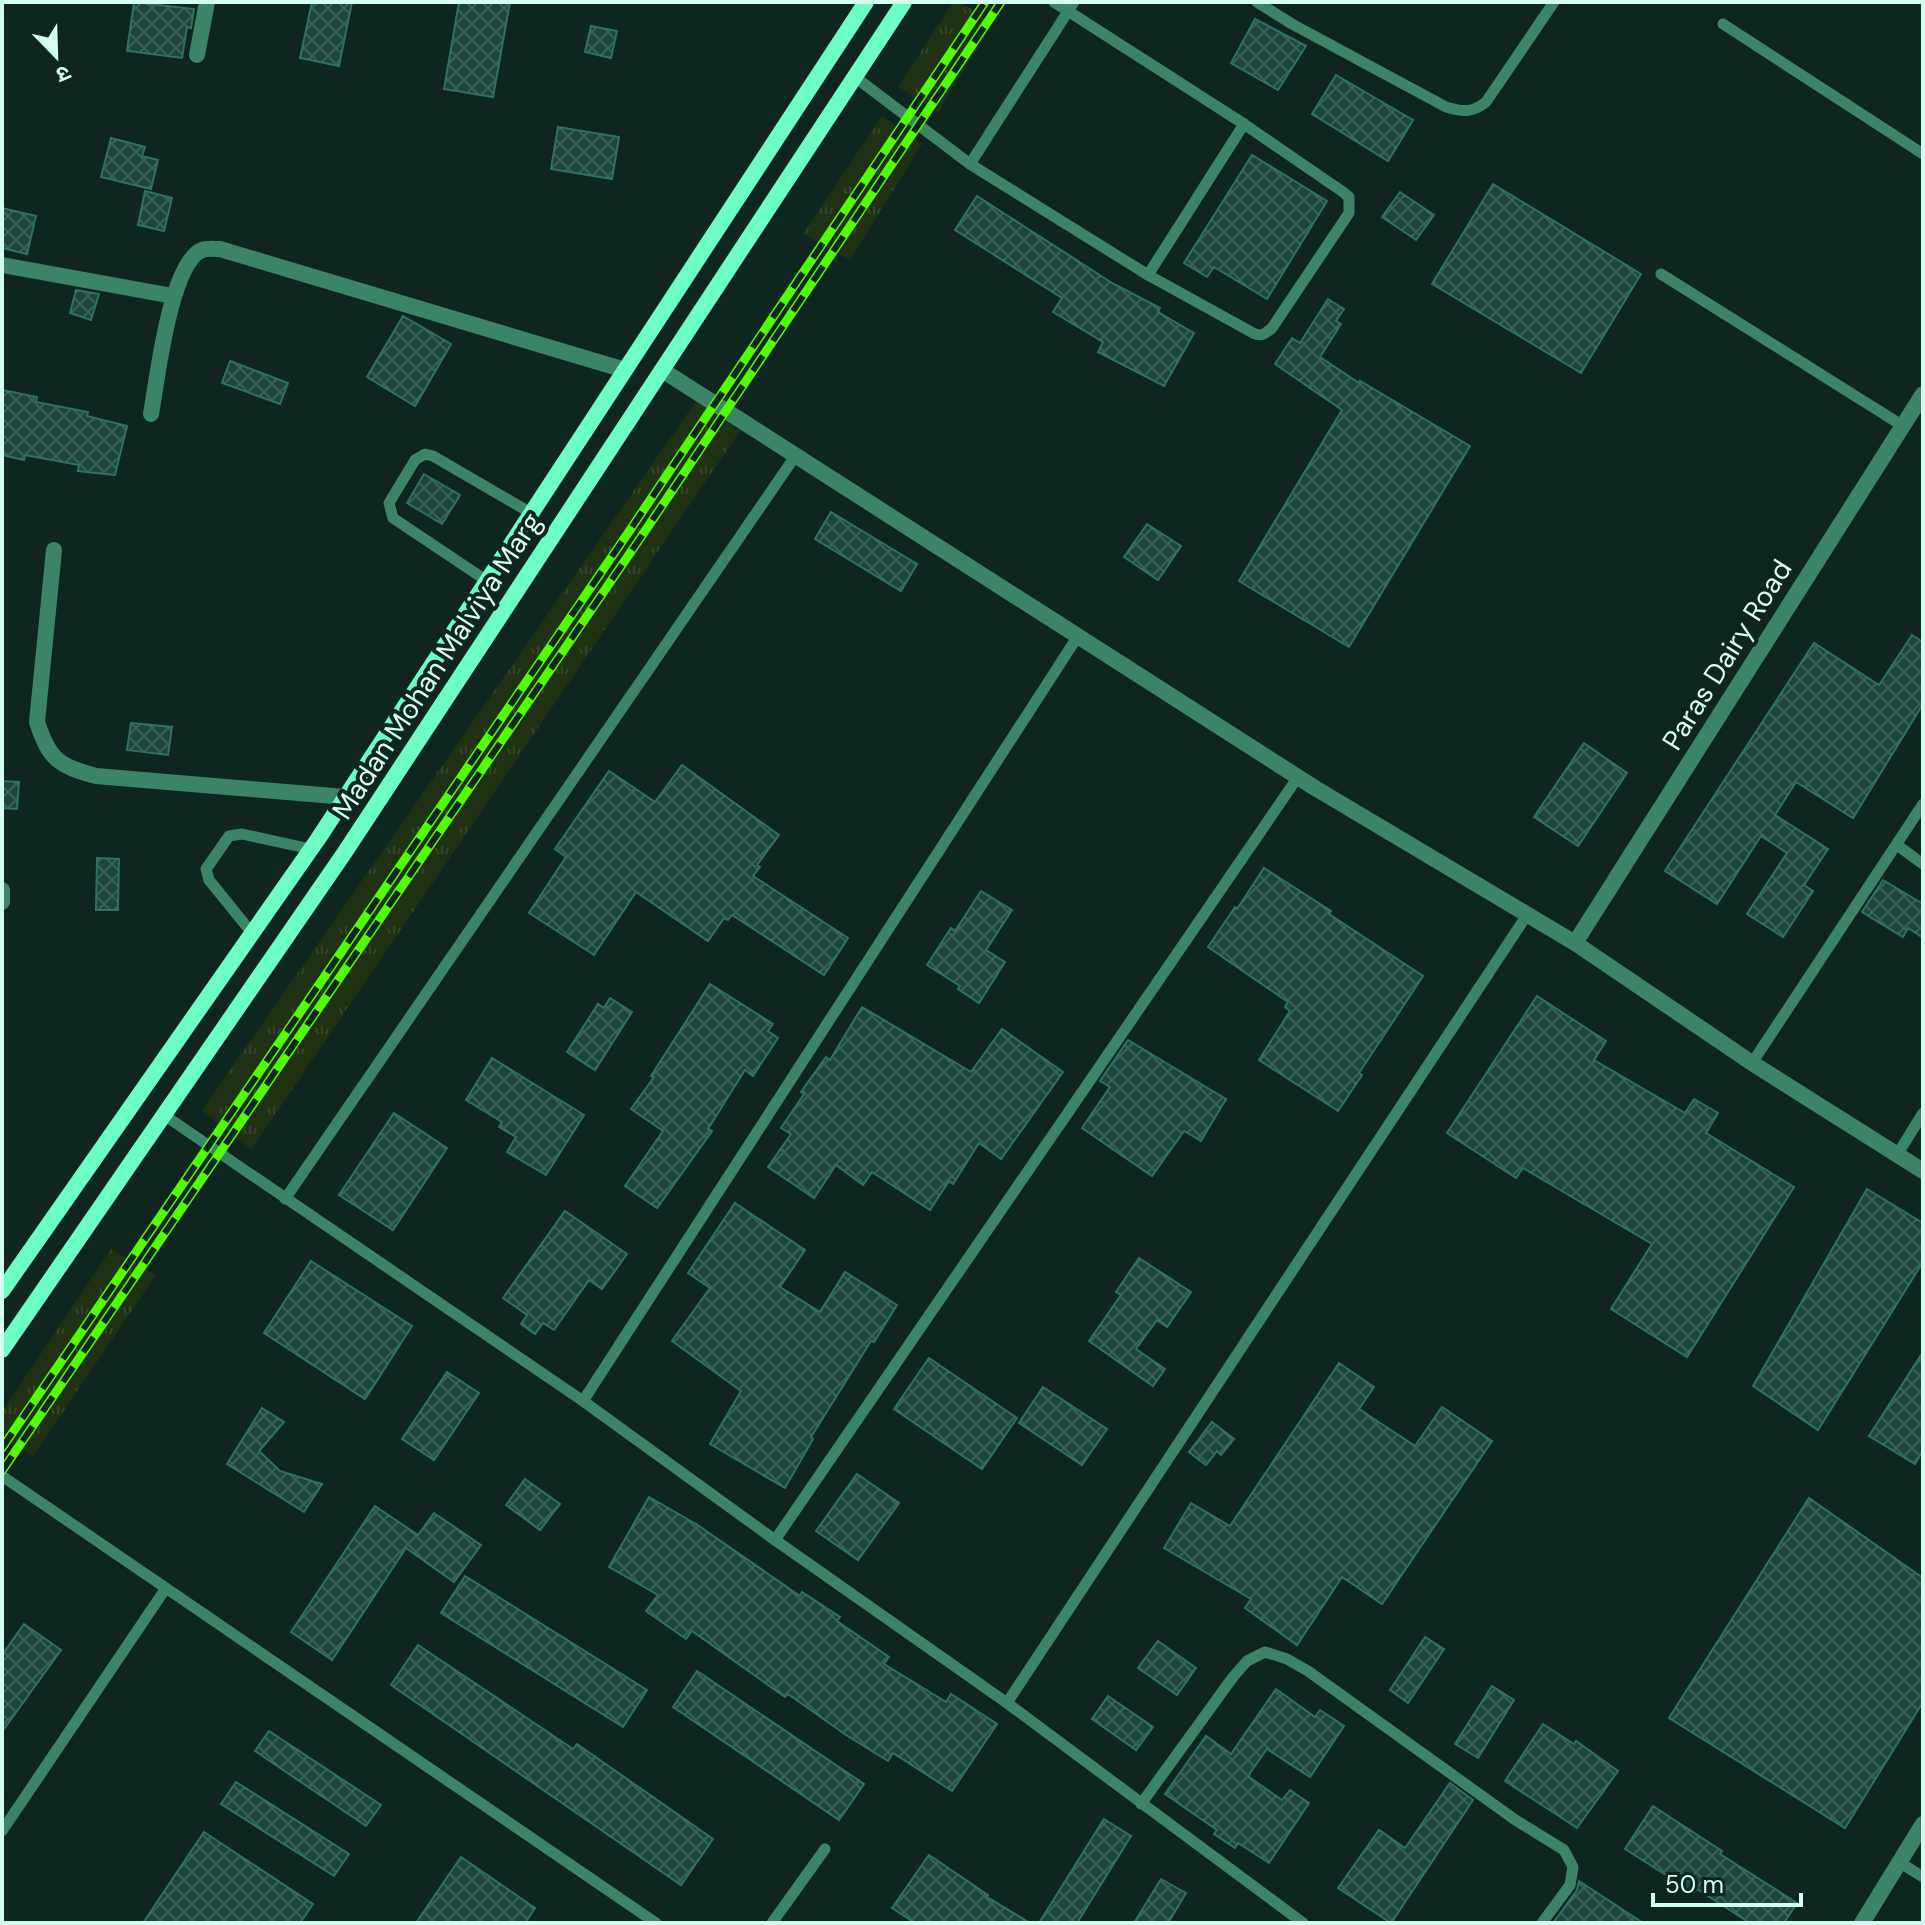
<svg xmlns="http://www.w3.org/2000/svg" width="1925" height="1925" font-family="'DM Sans','Noto Sans Devanagari',sans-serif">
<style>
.park{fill:url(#park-tufts)}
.building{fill:url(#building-cross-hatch);stroke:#2e7263;stroke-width:2}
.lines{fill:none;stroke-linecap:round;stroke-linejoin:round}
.service{stroke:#3b8468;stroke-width:11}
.minor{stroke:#3b8468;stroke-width:16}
.tertiary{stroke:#3b8468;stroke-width:16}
.secondary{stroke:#6cfec4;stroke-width:16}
.rail-casing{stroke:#52fc02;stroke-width:9}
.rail{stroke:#0f2620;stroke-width:6;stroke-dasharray:18;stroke-linecap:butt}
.labels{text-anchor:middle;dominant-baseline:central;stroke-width:8;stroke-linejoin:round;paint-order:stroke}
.street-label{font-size:28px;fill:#d4fff2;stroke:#0f2620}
</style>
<defs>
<pattern id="park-tufts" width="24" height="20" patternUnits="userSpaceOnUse" patternTransform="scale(2)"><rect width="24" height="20" fill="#203012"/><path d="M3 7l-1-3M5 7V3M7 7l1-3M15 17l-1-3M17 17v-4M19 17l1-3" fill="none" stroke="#354529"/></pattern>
<pattern id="building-cross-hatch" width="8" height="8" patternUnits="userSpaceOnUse" patternTransform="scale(2)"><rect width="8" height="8" fill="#1b463d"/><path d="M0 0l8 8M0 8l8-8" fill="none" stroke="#3b625a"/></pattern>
</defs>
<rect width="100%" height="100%" fill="#0f2620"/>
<g class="park">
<polygon points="953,2 960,2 993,23 938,112 898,87"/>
<polygon points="882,116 922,144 850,260 803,234"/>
<polygon points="697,400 740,431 251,1150 202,1110"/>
<path d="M111 1249 156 1275 33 1456C10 1442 2 1441 2 1412Z"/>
</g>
<g class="building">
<polygon points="134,2 194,9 191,28 187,27 182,58 127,51"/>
<polygon points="312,2 352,2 339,66 300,58"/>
<polygon points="459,2 510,2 493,97 444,89"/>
<polygon points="1255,19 1306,46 1278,90 1231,63"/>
<polygon points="591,26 617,31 611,58 585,52"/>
<polygon points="1336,75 1413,120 1388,161 1312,114"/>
<polygon points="558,127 619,137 612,179 551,169"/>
<polygon points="111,138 145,147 142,156 158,160 151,189 101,177"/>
<polygon points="1252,155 1327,201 1267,299 1214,267 1207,277 1184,263"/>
<polygon points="1493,184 1641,274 1581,373 1432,284"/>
<polygon points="145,191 172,198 164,231 138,225"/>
<polygon points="1400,192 1434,215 1416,240 1382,217"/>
<polygon points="977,196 1112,283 1160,308 1158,312 1194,333 1164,386 1098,352 1103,342 1053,312 1062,298 955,230"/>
<polygon points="2,208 36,216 27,254 2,248"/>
<polygon points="76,290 99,294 91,320 70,313"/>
<polygon points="1328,299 1344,309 1336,321 1341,324 1320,357 1359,383 1360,381 1470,446 1349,647 1239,581 1342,410 1275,364 1292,338 1300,343"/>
<polygon points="403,316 451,344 415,406 367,377"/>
<polygon points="230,361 288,383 280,404 222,383"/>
<polygon points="2,390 37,397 36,402 88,412 87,416 127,426 115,475 78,471 79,465 25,455 24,460 2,455"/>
<polygon points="424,474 460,495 442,524 407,503"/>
<polygon points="831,512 917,564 901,591 815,539"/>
<polygon points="1147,524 1181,546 1158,580 1124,557"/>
<polygon points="1912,635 1923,642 1923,704 1853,818 1796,782 1775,815 1828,849 1804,885 1813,891 1783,937 1747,914 1787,853 1761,836 1717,904 1665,871 1814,643 1879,685"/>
<polygon points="131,723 172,727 168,755 127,750"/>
<polygon points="1584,743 1627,773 1578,846 1534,817"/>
<polygon points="682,765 779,835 757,865 760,867 753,876 848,938 824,975 732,915 728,920 724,918 708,941 636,892 594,955 529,913 566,857 555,849 609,771 655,802"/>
<polygon points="2,781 19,782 17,809 2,808"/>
<polygon points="97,858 119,859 118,910 96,910"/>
<polygon points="1264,868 1331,911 1329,914 1423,976 1359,1073 1362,1075 1338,1111 1259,1060 1290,1011 1285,1007 1288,1002 1208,947 1235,907 1237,909"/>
<polygon points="1883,880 1923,904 1923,938 1908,928 1903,937 1862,912"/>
<polygon points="981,891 1012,910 986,950 1005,962 979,1003 958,989 960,986 927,965 951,928 955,931"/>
<polygon points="710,984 773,1024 768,1031 778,1038 753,1076 745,1070 708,1129 712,1131 657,1208 625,1186 663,1131 631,1109 654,1077 651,1076"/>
<polygon points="1537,996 1606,1041 1594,1060 1685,1113 1694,1099 1718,1113 1706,1133 1794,1187 1687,1357 1611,1309 1652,1244 1523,1168 1516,1178 1447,1133"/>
<polygon points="610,998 632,1012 595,1070 567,1052 598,1004 604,1008"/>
<polygon points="862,1007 971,1072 1002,1029 1063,1072 1001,1159 979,1143 953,1184 949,1181 930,1210 872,1172 863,1185 836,1165 814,1198 768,1167 791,1134 781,1128 804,1094 801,1092 826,1057 830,1060"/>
<polygon points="1128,1040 1226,1099 1201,1141 1184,1131 1152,1176 1082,1128 1110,1087 1100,1081"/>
<polygon points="492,1058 584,1115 546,1175 507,1152 516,1137 499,1127 502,1122 466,1100"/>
<polygon points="394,1113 447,1148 393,1230 339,1195"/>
<polygon points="1867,1189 1923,1223 1923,1262 1818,1430 1753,1386"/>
<polygon points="735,1203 805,1250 780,1287 820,1312 845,1272 897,1305 874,1342 871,1341 811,1437 813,1439 785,1488 710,1444 741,1391 672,1341 710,1288 688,1273"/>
<polygon points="565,1211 627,1254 602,1289 589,1280 554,1330 543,1323 535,1334 521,1324 527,1315 503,1298"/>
<polygon points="1139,1258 1191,1292 1167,1327 1157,1320 1136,1349 1165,1369 1153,1386 1089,1341 1121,1295 1116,1292"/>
<polygon points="311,1261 412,1326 365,1399 264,1333"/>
<polygon points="1923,1352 1923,1450 1915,1464 1869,1436"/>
<polygon points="929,1358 1017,1418 982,1469 894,1409"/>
<polygon points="1339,1363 1374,1387 1359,1409 1415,1446 1442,1407 1492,1441 1382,1604 1342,1577 1297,1645 1245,1608 1251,1599 1164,1548 1191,1503 1230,1526"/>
<polygon points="447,1372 479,1393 434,1460 402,1439"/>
<polygon points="1043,1387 1107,1429 1082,1465 1019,1423"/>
<polygon points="262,1408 284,1422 259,1451 280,1471 322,1484 304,1512 227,1464"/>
<polygon points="1212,1422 1234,1439 1221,1455 1217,1451 1206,1465 1189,1452"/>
<polygon points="857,1474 899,1503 858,1560 816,1531"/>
<polygon points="525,1479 560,1504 540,1530 506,1505"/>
<polygon points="649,1497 696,1524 800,1596 802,1592 840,1617 837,1621 889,1657 884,1664 946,1702 951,1694 997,1724 952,1791 893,1753 888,1761 846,1735 788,1694 785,1697 692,1631 686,1639 646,1611 658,1595 609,1567"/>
<polygon points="1809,1498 1923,1578 1923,1702 1845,1828 1669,1718"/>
<polygon points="375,1506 418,1535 434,1513 481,1545 454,1582 406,1548 332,1660 291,1632"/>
<polygon points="465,1576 647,1690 623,1727 441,1613"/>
<polygon points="24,1624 61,1650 2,1732 2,1655"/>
<polygon points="1425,1637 1444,1649 1408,1703 1390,1690"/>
<polygon points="1158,1641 1196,1668 1177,1695 1138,1668"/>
<polygon points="418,1645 573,1749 577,1744 713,1839 681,1885 391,1685"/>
<polygon points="697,1671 864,1784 839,1820 673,1707"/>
<polygon points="1492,1686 1514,1700 1478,1758 1455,1744"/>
<polygon points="1276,1689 1315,1717 1320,1710 1344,1726 1310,1777 1267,1749 1250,1773 1249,1777 1282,1800 1290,1790 1309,1803 1269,1863 1238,1843 1235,1848 1214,1834 1217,1830 1165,1794 1206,1736 1231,1754"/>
<polygon points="1108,1696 1153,1727 1136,1750 1092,1719"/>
<polygon points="1543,1724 1574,1744 1576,1741 1618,1771 1577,1828 1505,1781"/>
<polygon points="269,1731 381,1805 366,1826 255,1751"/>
<polygon points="236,1782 349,1854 334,1876 221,1804"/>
<polygon points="1450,1783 1473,1800 1391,1923 1338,1888 1379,1830 1405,1848"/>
<polygon points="1653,1806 1722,1851 1720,1854 1797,1903 1784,1923 1750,1923 1697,1889 1694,1893 1625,1849"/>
<polygon points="1104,1819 1131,1836 1077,1923 1039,1923"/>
<polygon points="204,1832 313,1904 300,1923 143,1923"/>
<polygon points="929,1855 988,1895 987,1897 1030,1923 915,1923 892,1908"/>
<polygon points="461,1857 535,1908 525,1923 416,1923"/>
<polygon points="1161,1879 1186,1893 1168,1923 1134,1923"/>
<polygon points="1579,1881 1643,1923 1553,1923 1577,1890"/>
</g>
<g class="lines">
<g class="service">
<path d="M1257 2 1292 24 1446 107C1463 112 1472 113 1486 102L1554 2"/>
<polyline points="1723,24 1923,154"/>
<polyline points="855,77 970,164 1148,275 1244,124 1054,2"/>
<polyline points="970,164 1074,2"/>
<polyline points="1661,274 1903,426"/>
<path d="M1148 275 1253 333C1261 337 1265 334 1272 328L1349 213V197L1343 192 1244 124"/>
<polyline points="487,581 393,518 389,503 415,460 425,454 433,456 531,513"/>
<polyline points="1897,845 1923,864"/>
<polyline points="252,933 209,880 206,869 229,836 242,834 311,849"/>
<polyline points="1752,1063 1923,804"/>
<polyline points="164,1115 583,1401 775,1540 1007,1703 1303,1923"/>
<polyline points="1897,1155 1923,1113"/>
<polyline points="285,1199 796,455"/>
<polyline points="583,1401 1078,636"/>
<polyline points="2,1476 656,1923"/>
<polyline points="775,1540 1298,777"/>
<polyline points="1007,1703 1527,915"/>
<polyline points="1141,1804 1233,1677 1247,1661 1265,1652 1287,1659 1308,1671 1514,1819 1564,1850 1573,1867 1570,1885 1542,1923"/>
<polyline points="2,1831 166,1588"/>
<polyline points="1899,1862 1923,1877"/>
<polyline points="772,1923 825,1849"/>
</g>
<g class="minor">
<polyline points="197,55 207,2"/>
<polyline points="2,265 173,296"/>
<path d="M151 414C157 381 170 263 202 250 207 248 215 249 220 249L625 370"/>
<path d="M54 550 37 722C49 759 58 766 96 776L345 797"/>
<polyline points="2,890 2,902"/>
</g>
<g class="tertiary">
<polyline points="662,370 1315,788 1575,943 1752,1063 1923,1171"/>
<polyline points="1575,943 1923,394"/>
<polyline points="1862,1923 1923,1824"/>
</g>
<g class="secondary">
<polyline points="2,1291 318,839 866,2"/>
<polyline points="2,1350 345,852 904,2"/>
</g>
<defs>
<g id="rail">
<polyline points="2,1448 628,533 985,2"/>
<polyline points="2,1471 639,540 1001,2"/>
</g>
</defs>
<use href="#rail" class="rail-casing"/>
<use href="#rail" class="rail"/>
</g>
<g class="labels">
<g class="street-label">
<text transform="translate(1727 655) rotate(-58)">Paras Dairy Road</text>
<text transform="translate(437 666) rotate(-57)">Madan Mohan Malviya Marg</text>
</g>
</g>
<rect width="1925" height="1925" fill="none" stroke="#d4fff2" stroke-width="8"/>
<g transform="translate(56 56) rotate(157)" stroke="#0f2620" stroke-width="6" paint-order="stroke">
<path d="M0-6L14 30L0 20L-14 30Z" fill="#d4fff2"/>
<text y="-12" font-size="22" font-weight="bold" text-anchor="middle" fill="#d4fff2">उ</text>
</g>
<path d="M1653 1893v12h148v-12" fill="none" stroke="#d4fff2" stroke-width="4"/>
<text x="1665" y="1893" font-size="24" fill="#d4fff2" stroke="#0f2620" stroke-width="6" paint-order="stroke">50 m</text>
</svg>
